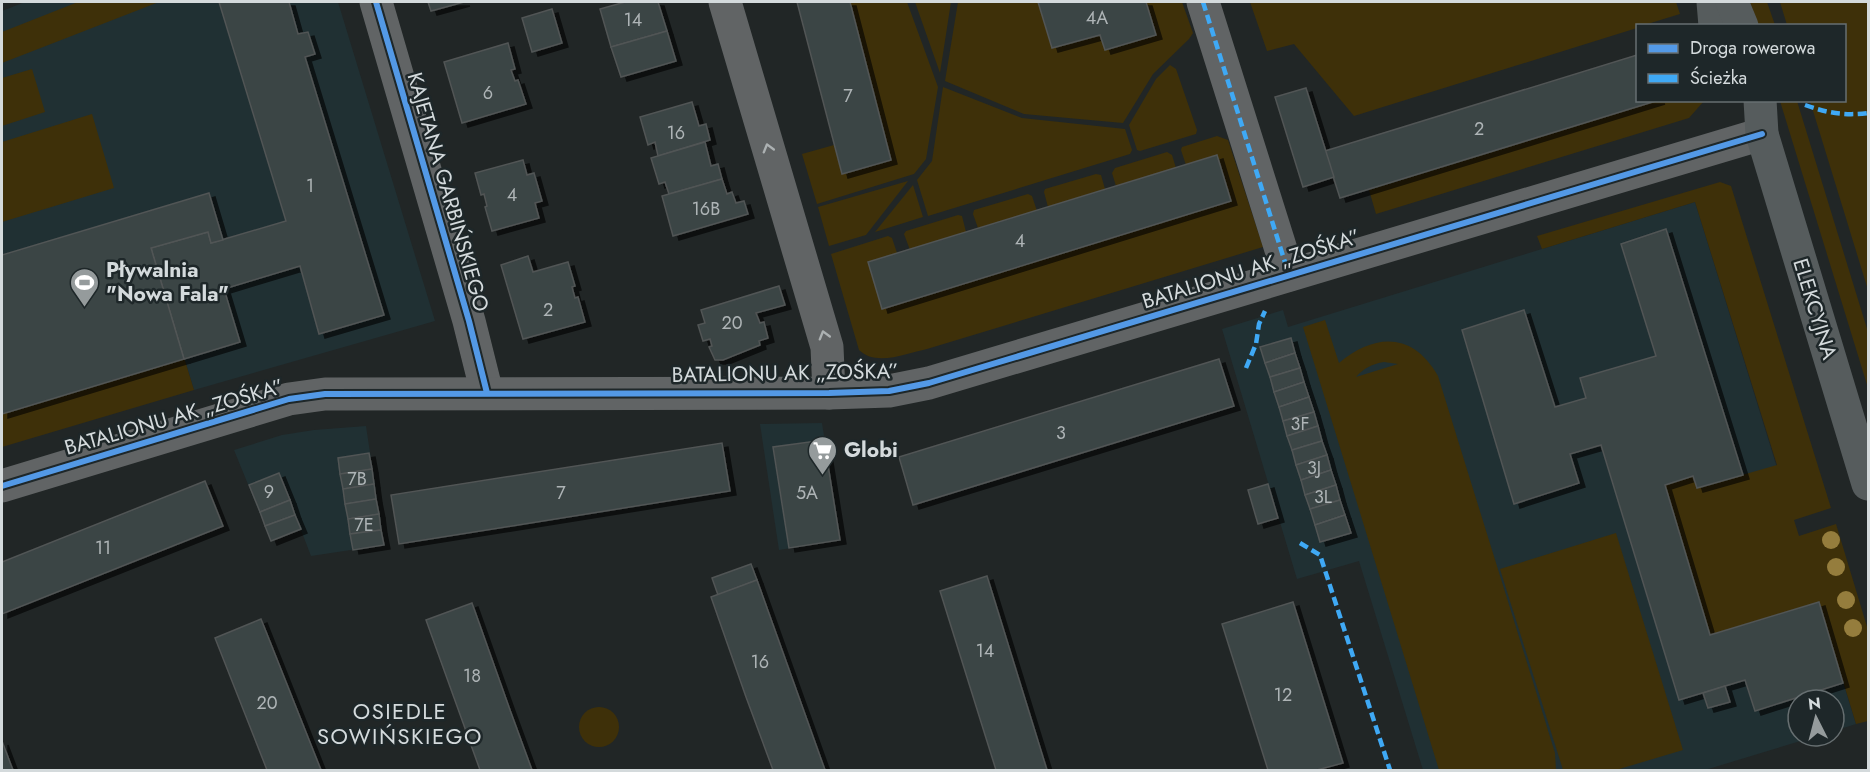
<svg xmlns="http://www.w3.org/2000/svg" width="1870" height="772" font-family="Jost,sans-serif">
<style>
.built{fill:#203033}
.green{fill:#3e3009;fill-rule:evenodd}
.building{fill:#3b4445;stroke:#515555;stroke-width:1.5;filter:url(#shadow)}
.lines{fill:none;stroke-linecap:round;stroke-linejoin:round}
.street{stroke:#616465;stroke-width:33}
.secondary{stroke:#565c5d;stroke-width:33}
.quiet{stroke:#3fa9f5;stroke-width:4.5;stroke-dasharray:9 4.5;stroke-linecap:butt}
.cycleway-casing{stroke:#1e2729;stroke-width:10}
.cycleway{stroke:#5399e6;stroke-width:6}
.tree{fill:#957d3d}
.oneway{stroke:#acb1b2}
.labels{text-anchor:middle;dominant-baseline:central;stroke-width:5;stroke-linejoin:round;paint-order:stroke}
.number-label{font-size:18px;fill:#aeb4b6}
.street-label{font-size:21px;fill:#d4dadc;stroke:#1e2729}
.poi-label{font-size:21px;font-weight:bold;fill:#d4dadc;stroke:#1e2729;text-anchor:start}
.neighbourhood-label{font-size:22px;letter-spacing:1.5px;fill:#d4dadc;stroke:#1e2729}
</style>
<defs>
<filter id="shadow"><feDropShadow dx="6" dy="4" stdDeviation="0" flood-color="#0009"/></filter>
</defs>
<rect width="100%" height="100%" fill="#212626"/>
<g class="built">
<polygon points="25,2 338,2 435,321 194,390 140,214 2,255 2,11"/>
<polygon points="1695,202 1856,724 1834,731 1834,700 1798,700 1798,736 1817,736 1705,770 1423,770 1359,561 1297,579 1222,329 1283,310 1288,327"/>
<polygon points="822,423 840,540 779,550 760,424"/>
<polygon points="366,426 384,545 311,556 301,530 271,541 234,450 282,435 314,430"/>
</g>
<g class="green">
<polygon points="78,2 159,2 2,63 2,32"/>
<polygon points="850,2 907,2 938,87 926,159 914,174 817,204 802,154 834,145 842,174 891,160"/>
<polygon points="915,2 951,2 940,73"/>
<polygon points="958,2 1038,2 1052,48 1100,35 1106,50 1156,35 1146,2 1182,2 1193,33 1189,39 1153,74 1123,123 1024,114 945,81"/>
<polygon points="1250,2 1676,2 1680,14 1644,25 1638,26 1637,28 1354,116 1294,44 1267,51"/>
<polygon points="1750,2 1767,2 1775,25 1758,25"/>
<polygon points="1780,2 1868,2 1868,290 1810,101 1844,100 1844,26 1787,25"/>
<polygon points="1170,65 1176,69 1197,130 1196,134 1140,151 1137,150 1129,125 1156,79"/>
<polygon points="32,69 45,112 2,126 2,78"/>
<polygon points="943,87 1022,118 1125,129 1132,150 1130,154 928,216 917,180 932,161"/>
<polygon points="1659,100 1704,101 1689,118 1376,214 1369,190"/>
<polygon points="1780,101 1797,101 1868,332 1868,388"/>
<polygon points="92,114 114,188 2,222 2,142"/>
<path d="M1217 136 1228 140 1263 247 927 349C907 353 876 367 859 350L831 254 888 236 892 238 897 253 883 309 1230 201 1186 165 1181 150 1182 147Z"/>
<polygon points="1167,152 1172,155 1176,168 1116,186 1112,173 1115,168"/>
<polygon points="1096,174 1101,175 1105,189 1048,207 1044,192 1045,189"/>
<polygon points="908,181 866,235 829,246 818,207"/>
<polygon points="1720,182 1731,186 1831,508 1794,520 1799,536 1836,524 1868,630 1868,721 1856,724 1819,602 1710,635 1665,485 1693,476 1697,488 1777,465 1695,202 1542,249 1537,236"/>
<polygon points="913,185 923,217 875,232"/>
<polygon points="1028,194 1032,196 1037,211 978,228 973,214 974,210"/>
<polygon points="140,214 194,390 2,447 2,255"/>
<polygon points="958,215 962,216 966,232 910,250 904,234 906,231"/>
<path d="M1325 320 1339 363C1375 333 1413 332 1438 376L1555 753 1556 770H1439L1303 327ZM1384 362 1398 364 1356 377C1364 368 1372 364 1384 362Z"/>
<polygon points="1616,533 1683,750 1616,770 1563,770 1500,569"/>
<circle cx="599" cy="727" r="20"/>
</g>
<g class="building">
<polygon points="219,2 289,2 298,34 308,32 315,54 305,57 384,315 319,334 300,266 224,289 240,342 184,359 151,248 208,232 211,243 286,221"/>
<polygon points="428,2 464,2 431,11"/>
<polygon points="625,2 658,2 667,31 611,47 600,9"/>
<polygon points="797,2 850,2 891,160 842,174"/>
<polygon points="1038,2 1146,2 1156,35 1105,50 1100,35 1052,48"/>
<polygon points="552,9 562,43 532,52 522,18"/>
<polygon points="667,31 676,61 621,77 611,47"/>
<polygon points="508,43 515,69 511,70 515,81 518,80 526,104 462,123 444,62"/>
<polygon points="1637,55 1638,100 1659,100 1340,198 1325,151"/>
<polygon points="1306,88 1334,177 1303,187 1275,97"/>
<polygon points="692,102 699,126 706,124 710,140 658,156 655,142 648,145 640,117"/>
<polygon points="705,142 711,166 718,164 722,179 669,194 665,182 659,184 651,158"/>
<polygon points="1217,155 1231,201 882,309 868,262"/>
<polygon points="523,160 527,175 534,173 542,201 535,203 539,218 492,231 485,207 487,206 484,194 481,195 475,173"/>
<polygon points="722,179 727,194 732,192 736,203 744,201 748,214 673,236 662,196"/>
<polygon points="209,193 223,240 211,243 208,232 151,248 184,359 2,414 2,255"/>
<polygon points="1666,229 1743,475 1697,488 1693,476 1665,485 1710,635 1819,602 1843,683 1755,711 1745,680 1679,700 1601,445 1570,454 1579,483 1514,504 1462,330 1524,310 1555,407 1586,398 1580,378 1656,356 1621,244"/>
<polygon points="528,256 533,272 568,262 575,286 572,287 575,298 578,297 585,322 523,339 501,265"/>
<polygon points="779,286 785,305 756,313 760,323 764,322 768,338 759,341 760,345 723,360 715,360 709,347 712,346 710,339 703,341 698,325 705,323 701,310"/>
<polygon points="1291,338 1295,353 1265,363 1260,347"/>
<polygon points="1295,353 1300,368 1270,377 1265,363"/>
<polygon points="1219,359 1234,406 913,505 899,457"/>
<polygon points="1300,368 1304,382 1274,392 1270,377"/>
<polygon points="1304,382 1309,397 1279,407 1274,392"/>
<polygon points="1309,397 1314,412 1283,421 1279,407"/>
<polygon points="1314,412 1318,426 1287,436 1283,421"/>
<polygon points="1318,426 1322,441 1292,450 1287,436"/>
<polygon points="824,440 840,540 789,548 773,447"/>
<polygon points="1322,441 1327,455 1296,465 1292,450"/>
<polygon points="722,443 730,491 399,544 391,495"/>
<polygon points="369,453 372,469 340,474 338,458"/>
<polygon points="1327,455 1331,470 1301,480 1296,465"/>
<polygon points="372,469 374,484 343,489 340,474"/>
<polygon points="1331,470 1336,485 1305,495 1301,480"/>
<polygon points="279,473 290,500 260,512 249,485"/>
<polygon points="205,481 223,526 2,614 2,562"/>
<polygon points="374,484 376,499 345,504 343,489"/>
<polygon points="1268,484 1278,518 1258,524 1248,490"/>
<polygon points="1336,485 1340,500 1310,509 1305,495"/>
<polygon points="376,499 379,514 348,519 345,504"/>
<polygon points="290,500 295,515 265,526 260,512"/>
<polygon points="1340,500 1345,515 1315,525 1310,509"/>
<polygon points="379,514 381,530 350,534 348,519"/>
<polygon points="295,515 301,529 271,541 265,526"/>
<polygon points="1345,515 1351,533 1320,542 1315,525"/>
<polygon points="381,530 384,545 353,550 350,534"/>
<polygon points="751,564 757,580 718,595 712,578"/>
<polygon points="987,576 1021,686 1047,770 996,770 940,591"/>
<polygon points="757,580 825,770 773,770 746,697 711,597"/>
<polygon points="1293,602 1343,763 1317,770 1268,770 1222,624"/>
<polygon points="472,603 510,710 532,770 480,770 426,620"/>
<polygon points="261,619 321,770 267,770 215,638"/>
<polygon points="1725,686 1730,702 1708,708 1703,693"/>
<polygon points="2,741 11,765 13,770 2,770"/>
</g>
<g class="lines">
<g class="street">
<polyline points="376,2 469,321 487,393"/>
<polyline points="725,2 827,347 829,393"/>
<polyline points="1203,2 1289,275"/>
<polyline points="2,486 289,399 325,394 829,393 889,391 929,383 1762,134"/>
</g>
<g class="secondary">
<polyline points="1713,2 1715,26"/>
<polyline points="1732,2 1742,26"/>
<polyline points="1760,100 1762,134 1868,484"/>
</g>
<g class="quiet">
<polyline points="1203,2 1289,275"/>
<path d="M1805 105C1827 113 1845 116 1868 113"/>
<polyline points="1246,368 1256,344 1259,324 1265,311"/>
<polyline points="1300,543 1320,555 1390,770"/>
</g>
<defs>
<g id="cycleway">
<polyline points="376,2 469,321 487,393"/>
<polyline points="2,486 289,399 325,394 829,393 889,391 929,383 1762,134"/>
</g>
</defs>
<use href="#cycleway" class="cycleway-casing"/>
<use href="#cycleway" class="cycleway"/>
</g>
<g class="tree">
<circle cx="1831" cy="540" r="9"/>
<circle cx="1836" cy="567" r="9"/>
<circle cx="1846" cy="600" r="9"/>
<circle cx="1853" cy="628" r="9"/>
</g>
<defs><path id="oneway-chevron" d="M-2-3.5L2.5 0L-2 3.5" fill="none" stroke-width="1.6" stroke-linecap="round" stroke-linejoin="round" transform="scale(1.5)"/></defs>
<g class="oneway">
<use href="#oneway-chevron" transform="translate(768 148) rotate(-106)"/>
<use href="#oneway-chevron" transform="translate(824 335) rotate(-106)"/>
</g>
<defs>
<symbol id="stadium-pin" viewBox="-11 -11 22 30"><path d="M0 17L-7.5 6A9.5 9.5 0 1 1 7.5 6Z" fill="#959b9c" stroke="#1e2729"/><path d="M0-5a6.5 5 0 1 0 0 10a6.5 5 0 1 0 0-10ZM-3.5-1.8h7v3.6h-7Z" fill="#fff"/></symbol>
<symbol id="supermarket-pin" viewBox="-11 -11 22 30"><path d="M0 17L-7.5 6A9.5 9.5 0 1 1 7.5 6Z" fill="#959b9c" stroke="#1e2729"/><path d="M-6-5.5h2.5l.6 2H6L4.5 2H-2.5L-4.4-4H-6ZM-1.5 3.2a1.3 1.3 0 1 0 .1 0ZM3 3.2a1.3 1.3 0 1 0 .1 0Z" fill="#fff"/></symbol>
</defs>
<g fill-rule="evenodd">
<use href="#stadium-pin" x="68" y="266" width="33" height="45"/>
<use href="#supermarket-pin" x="806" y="434" width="33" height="45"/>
</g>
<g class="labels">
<g class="number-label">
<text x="1097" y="18">4A</text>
<text x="633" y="20">14</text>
<text x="488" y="93">6</text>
<text x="848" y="96">7</text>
<text x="1479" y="129">2</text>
<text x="676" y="133">16</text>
<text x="310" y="186">1</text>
<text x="512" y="195">4</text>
<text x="706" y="209">16B</text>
<text x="1020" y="241">4</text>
<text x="548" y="310">2</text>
<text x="732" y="323">20</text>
<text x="1300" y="424">3F</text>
<text x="1061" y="433">3</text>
<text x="1314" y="468">3J</text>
<text x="357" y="479">7B</text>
<text x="269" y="492">9</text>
<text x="561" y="493">7</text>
<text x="807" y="493">5A</text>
<text x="1323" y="497">3L</text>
<text x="364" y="525">7E</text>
<text x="103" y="548">11</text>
<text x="985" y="651">14</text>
<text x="760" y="662">16</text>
<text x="472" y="676">18</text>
<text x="1283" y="695">12</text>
<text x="267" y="703">20</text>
</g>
<g class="street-label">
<text transform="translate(448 192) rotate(74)">KAJETANA GARBIŃSKIEGO</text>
<text transform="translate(1251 269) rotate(-17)">BATALIONU AK „ZOŚKA”</text>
<text transform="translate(1815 309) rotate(73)">ELEKCYJNA</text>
<text transform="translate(785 373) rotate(-1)">BATALIONU AK „ZOŚKA”</text>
<text transform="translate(174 417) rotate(-16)">BATALIONU AK „ZOŚKA”</text>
</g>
<g class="poi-label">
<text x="106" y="270">Pływalnia<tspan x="106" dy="24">"Nowa Fala"</tspan></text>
<text x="844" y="450">Globi</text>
</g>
<g class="neighbourhood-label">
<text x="400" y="711">OSIEDLE<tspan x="400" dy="25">SOWIŃSKIEGO</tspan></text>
</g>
</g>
<rect width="1870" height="772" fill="none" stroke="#d4dadc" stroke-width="6"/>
<rect x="1636" y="24" width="210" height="78" fill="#1e2729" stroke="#676f71" stroke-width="1.5"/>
<rect x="1648" y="44" width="30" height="9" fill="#5399e6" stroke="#676f71" stroke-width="1.5"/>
<text x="1690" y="54" font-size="18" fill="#d4dadc">Droga rowerowa</text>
<rect x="1648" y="74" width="30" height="9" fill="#3fa9f5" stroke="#676f71" stroke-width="1.5"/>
<text x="1690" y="84" font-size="18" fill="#d4dadc">Ścieżka</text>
<g transform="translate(1816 718) rotate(354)"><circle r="28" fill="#1e2729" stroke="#676f71" stroke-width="1.5"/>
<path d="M0-4.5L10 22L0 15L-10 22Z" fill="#959b9c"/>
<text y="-9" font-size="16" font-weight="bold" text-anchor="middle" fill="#d4dadc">N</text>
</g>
</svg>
